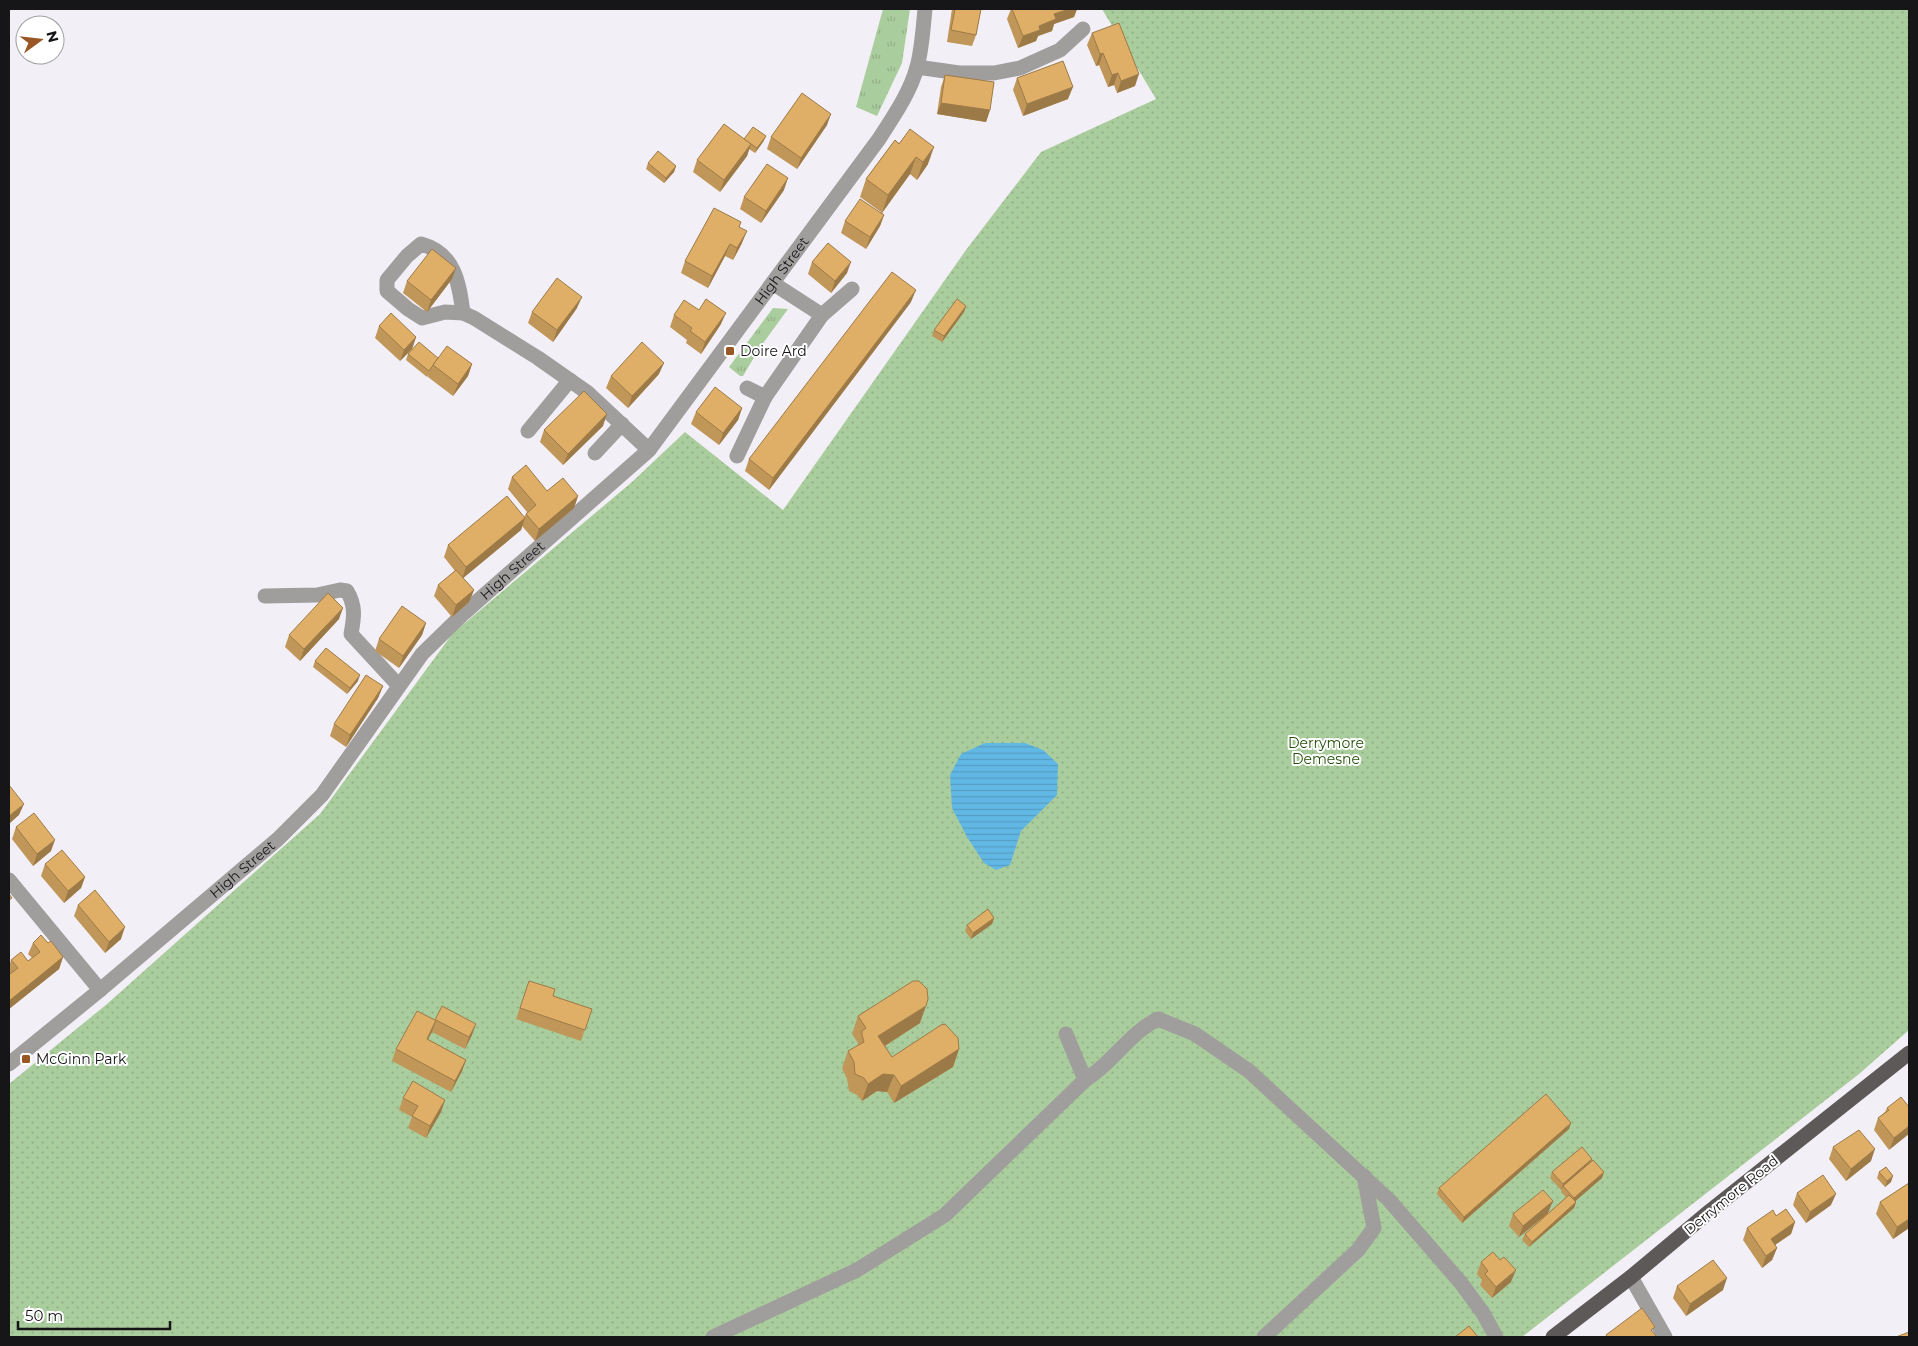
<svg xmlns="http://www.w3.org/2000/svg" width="1918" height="1346" font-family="Montserrat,sans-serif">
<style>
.grass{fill:url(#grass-tufts)}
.park{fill:url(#park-dots)}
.water{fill:url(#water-rules)}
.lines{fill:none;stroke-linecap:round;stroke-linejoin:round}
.minor{stroke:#a09d9d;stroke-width:15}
.major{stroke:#5e5959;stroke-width:15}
.wall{fill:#c09659}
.shaded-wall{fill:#9c7a48}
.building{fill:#dfaf67;stroke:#9c7a48}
.poi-dot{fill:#9a5726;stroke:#fff;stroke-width:2}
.labels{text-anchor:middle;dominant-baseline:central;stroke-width:4;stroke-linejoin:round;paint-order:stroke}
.street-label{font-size:14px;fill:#161517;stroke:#fff}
.poi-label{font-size:14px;fill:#161517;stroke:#fff;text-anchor:start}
.park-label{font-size:14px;fill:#24500a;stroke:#fff}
</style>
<defs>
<pattern id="grass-tufts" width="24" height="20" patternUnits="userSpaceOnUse" patternTransform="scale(1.25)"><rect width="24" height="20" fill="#aacd9d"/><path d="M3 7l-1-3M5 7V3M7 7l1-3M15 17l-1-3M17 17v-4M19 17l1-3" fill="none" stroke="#92af86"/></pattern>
<pattern id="park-dots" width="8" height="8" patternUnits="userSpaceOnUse" patternTransform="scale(1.25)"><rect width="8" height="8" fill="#aacd9d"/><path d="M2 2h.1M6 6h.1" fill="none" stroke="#92af86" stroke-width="1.8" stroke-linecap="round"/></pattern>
<pattern id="water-rules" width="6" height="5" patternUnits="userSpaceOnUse" patternTransform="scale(1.25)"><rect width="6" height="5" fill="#62b8e5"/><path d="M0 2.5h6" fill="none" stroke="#549dc4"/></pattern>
</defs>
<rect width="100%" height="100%" fill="#f3eff6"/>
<g class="grass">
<polygon points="883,9 910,9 902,63 877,116 856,107"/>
<polygon points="773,308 788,309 759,349 743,376 740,376 729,367"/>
</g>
<polygon class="park" points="1102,9 1909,9 1909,1030 1859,1074 1522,1337 9,1337 9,1084 107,1004 320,814 453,633 632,482 685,432 783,510 966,250 1041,152 1156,99"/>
<polygon class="water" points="985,743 1025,743 1043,750 1058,764 1057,795 1021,831 1010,865 996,870 984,863 967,837 952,808 950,775 961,754"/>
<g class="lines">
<g class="minor">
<polyline points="917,67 959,73 994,73 1020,68 1060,50 1083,29"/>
<path d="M463 313C459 283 455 253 421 244L407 256 387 280V291L408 309 422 318 445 312 463 313 474 318 538 358 588 393 649 450"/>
<polyline points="822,315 852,289"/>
<polyline points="747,388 765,397 822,315 774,284"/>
<polyline points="528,431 570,380"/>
<polyline points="595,453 622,424"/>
<polyline points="737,456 765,397"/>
<path d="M265 596 317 595 340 590 347 591C356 606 354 618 351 634L399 686"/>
<polyline points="9,880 100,990"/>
<polyline points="1066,1034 1085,1080"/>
<path id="s1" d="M9 1064 100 990 278 839 322 795 422 654 464 613 649 450 879 139C893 117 910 93 917 67 922 49 923 28 925 9"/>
<polyline points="1631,1277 1665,1337"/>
<path d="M713 1337 857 1270 945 1215 1085 1080C1112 1064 1129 1033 1158 1019L1195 1034 1249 1071 1389 1200 1461 1283 1483 1313 1496 1337"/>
<polyline points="1264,1337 1358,1250 1374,1228 1364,1176"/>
</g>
<polyline class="major" points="1553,1337 1631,1277 1710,1211 1909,1053"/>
</g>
<g class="wall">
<polygon points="952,9 981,9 976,35 972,46 947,42"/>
<polygon points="1011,9 1077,9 1074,17 1054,24 1052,31 1038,36 1036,41 1018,48 1007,19"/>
<polygon points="1092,33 1135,86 1117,93 1114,85 1108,87 1099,65 1096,66 1087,45"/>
<polygon points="945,75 990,110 986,122 937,114 941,87"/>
<polygon points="1017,78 1068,99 1023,116 1013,90"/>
<polygon points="827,125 797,169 767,149 771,137"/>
<polygon points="766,136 763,142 755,153 749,149 747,156 720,192 693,172 697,160"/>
<polygon points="895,140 928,164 917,180 910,174 882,213 884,215 880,226 866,249 841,233 845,221 881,212 860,197 866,179"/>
<polygon points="648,163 676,166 674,172 664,183 646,169"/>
<polygon points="784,190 761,223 740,209 744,197"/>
<polygon points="741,222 739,228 742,243 733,260 725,256 708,288 681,273 685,261"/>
<polygon points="812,262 847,273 831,293 808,274"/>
<polygon points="452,279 427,312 403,293 407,281"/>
<polygon points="911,302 769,490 745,471 749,459"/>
<polygon points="966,306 964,312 942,342 932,336 934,330"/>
<polygon points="577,308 553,342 528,323 532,312"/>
<polygon points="699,310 721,324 701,354 686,343 687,340 670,327 674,315"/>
<polygon points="379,326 416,337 412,349 400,361 375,338"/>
<polygon points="408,354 438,358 472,364 468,376 453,396 428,377 429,375 427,377 406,360"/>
<polygon points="659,374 628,408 606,388 611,376"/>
<polygon points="742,408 738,420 719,445 691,424 696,412"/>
<polygon points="603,426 563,465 540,442 544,430"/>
<polygon points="512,477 547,491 578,496 574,508 535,541 522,526 521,530 463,578 474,590 469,602 452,617 434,596 438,585 455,571 444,557 448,545 524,517 526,514 527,512 508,489"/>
<polygon points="339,619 300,661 285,647 289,635"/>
<polygon points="426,623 422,635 399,668 375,651 379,639"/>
<polygon points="315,661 358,681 347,694 313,667"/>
<polygon points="383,686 378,698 346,747 330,736 334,724"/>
<polygon points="16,827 51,851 33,866 12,839"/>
<polygon points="45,864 85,877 81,888 64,903 41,876"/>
<polygon points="78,905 121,939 105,953 74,916"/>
<polygon points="994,918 992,924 971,939 965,931 967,925"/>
<polygon points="33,943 48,943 63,957 59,969 9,1009 9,967 11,960 28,961 32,958 28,954"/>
<polygon points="529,981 553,996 592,1009 581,1041 516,1019"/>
<polygon points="858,1016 920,1023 885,1046 892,1057 959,1049 953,1067 894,1103 887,1092 877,1091 862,1101 857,1095 849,1091 847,1079 842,1068 848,1051 857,1046 858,1043 852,1034"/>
<polygon points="435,1020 472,1035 465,1049 432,1032 428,1039 466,1060 462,1071 451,1092 392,1061 396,1049"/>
<polygon points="403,1098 445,1100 441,1112 426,1138 408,1128 412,1117 399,1110"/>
<polygon points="1909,1107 1889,1150 1874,1130 1878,1118 1885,1112 1887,1108"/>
<polygon points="1569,1129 1462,1223 1437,1194 1439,1188"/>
<polygon points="1833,1147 1871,1161 1846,1181 1829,1159"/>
<polygon points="1591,1162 1604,1172 1602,1178 1575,1201 1576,1202 1574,1208 1529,1247 1522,1240 1525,1234 1544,1217 1519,1237 1509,1226 1513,1214 1549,1213 1566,1197 1561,1192 1562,1189 1561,1190 1550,1178 1552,1172"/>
<polygon points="1879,1172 1891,1182 1885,1187 1877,1178"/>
<polygon points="1909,1183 1909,1228 1893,1239 1876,1214 1880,1202"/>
<polygon points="1797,1193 1831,1205 1806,1223 1793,1205"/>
<polygon points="1776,1216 1795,1222 1791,1234 1775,1245 1777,1248 1772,1260 1762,1268 1743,1240 1747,1228"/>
<polygon points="1481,1262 1511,1282 1492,1298 1480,1285 1482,1280 1477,1274"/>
<polygon points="1677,1286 1723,1290 1686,1316 1673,1298"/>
</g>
<g class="shaded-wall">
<polygon points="1069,9 1077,9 1074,17 1054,24 1052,31 1038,36 1036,41 1018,48 1023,36 1054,14"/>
<polygon points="1103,53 1099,65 1096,66 1100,54"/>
<polygon points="1118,73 1114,85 1108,87 1112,75"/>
<polygon points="1139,74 1135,86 1117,93 1121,81"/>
<polygon points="1073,87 1068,99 1023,116 1027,104"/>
<polygon points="941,103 990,110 986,122 937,114"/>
<polygon points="831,114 827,125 797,169 801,158"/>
<polygon points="766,136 763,142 755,153 757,148"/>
<polygon points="751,144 747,156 720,192 724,180"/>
<polygon points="934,147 928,164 917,180 923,162"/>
<polygon points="916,157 910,174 882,213 888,195"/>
<polygon points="676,166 674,172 664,183 666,178"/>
<polygon points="788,178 784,190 761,223 766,211"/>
<polygon points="884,215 880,226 866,249 870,237"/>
<polygon points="747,231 742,243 733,260 737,248"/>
<polygon points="730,244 725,256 708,288 712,276"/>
<polygon points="851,262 847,273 831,293 835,281"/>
<polygon points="456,268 452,279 427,312 431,300"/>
<polygon points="916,290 911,302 769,490 773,478"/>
<polygon points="582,297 577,308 553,342 557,330"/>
<polygon points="966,306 964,312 942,342 944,336"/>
<polygon points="726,313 721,324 701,354 705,342"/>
<polygon points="416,337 412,349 400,361 404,350"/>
<polygon points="664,363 659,374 628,408 632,396"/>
<polygon points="472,364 468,376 453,396 458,384"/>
<polygon points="742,408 738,420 719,445 723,433"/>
<polygon points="607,414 603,426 563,465 568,454"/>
<polygon points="578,496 574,508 535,541 539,529"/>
<polygon points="525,518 521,530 462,579 466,567"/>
<polygon points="474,590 469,602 452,617 456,605"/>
<polygon points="343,608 339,619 300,661 304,649"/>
<polygon points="426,623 422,635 399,668 403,656"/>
<polygon points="360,675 358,681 347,694 350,688"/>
<polygon points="383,686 378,698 346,747 350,735"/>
<polygon points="24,804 19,815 9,824 9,816"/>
<polygon points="55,840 51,851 33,866 37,854"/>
<polygon points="85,877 81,888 64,903 68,891"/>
<polygon points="994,918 992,924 971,939 973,933"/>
<polygon points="125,927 121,939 105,953 109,942"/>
<polygon points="63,957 59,969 9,1009 9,1001"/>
<polygon points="926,1006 920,1023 872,1054 878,1036"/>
<polygon points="436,1020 432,1032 422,1050 427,1039"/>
<polygon points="476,1024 472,1035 465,1049 469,1037"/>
<polygon points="959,1049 953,1067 894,1103 901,1086"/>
<polygon points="466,1060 462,1071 451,1092 455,1081"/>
<polygon points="883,1074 894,1075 887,1092 877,1091 862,1101 868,1084"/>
<polygon points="445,1100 441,1112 426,1138 430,1126"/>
<polygon points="1571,1123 1569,1129 1462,1223 1464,1217"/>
<polygon points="1909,1126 1909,1134 1889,1150 1894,1138"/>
<polygon points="1875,1149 1871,1161 1846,1181 1851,1169"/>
<polygon points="1592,1159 1590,1165 1563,1186 1562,1189 1561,1190 1563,1184"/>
<polygon points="1604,1172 1602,1178 1572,1204 1574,1198"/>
<polygon points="1893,1176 1891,1182 1885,1187 1887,1181"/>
<polygon points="1836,1194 1831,1205 1806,1223 1810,1212"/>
<polygon points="1553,1201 1548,1213 1519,1237 1523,1226"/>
<polygon points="1576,1202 1574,1208 1529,1247 1532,1242"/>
<polygon points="1909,1219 1909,1228 1893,1239 1897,1227"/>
<polygon points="1795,1222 1791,1234 1766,1251 1771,1239"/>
<polygon points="1777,1248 1772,1260 1762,1268 1766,1256"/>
<polygon points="1516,1270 1511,1282 1492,1298 1496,1287"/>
<polygon points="1727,1278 1723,1290 1686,1316 1690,1304"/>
</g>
<g class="building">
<polygon points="955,9 981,9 976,35 951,30"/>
<polygon points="1012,9 1069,9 1054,14 1056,19 1039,26 1040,30 1023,36"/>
<polygon points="1119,23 1139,74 1121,81 1118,73 1112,75 1103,53 1100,54 1092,33"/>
<polygon points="1063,61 1073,87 1027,104 1017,78"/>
<polygon points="945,75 994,82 990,110 941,103"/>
<polygon points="802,93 831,114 801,158 771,137"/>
<polygon points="724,124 751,144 724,180 697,160"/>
<polygon points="753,127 766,136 757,148 744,139"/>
<polygon points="910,129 934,147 923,162 916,157 888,195 866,179 895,140 899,144"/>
<polygon points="658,151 676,166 666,178 648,163"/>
<polygon points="767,164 788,178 766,211 744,197"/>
<polygon points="860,199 884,215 870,237 845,221"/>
<polygon points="714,208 741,222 739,227 747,231 737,248 730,244 712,276 685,261"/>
<polygon points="828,243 851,262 835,281 812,262"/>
<polygon points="432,249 456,268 431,300 407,281"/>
<polygon points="892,272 916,290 773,478 749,459"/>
<polygon points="557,278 582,297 557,330 532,312"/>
<polygon points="706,299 726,313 705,342 690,331 692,328 674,315 684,300 699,310"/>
<polygon points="957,299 966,306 944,336 934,330"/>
<polygon points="391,313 416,337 404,350 379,326"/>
<polygon points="419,342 438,358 429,371 408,354"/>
<polygon points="642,342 664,363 632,396 611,376"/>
<polygon points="447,346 472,364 458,384 433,365"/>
<polygon points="715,387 742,408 723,433 696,412"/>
<polygon points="584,391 607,414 568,454 544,430"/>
<polygon points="526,465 547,491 563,478 578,496 539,529 526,514 536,505 512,477"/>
<polygon points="507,496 525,518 466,567 448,545"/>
<polygon points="456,570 474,590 456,605 438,585"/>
<polygon points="328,593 343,608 304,649 289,635"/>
<polygon points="402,606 426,623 403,656 379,639"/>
<polygon points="326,648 360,675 350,688 315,661"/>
<polygon points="366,675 383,686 350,735 334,724"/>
<polygon points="9,785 24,804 9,816"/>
<polygon points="34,813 55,840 37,854 16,827"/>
<polygon points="62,850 85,877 68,891 45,864"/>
<polygon points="95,890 125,927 109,942 78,905"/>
<polygon points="9,894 12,898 9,900"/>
<polygon points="988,909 994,918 973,933 967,925"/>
<polygon points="41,935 48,943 51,941 63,957 9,1001 9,972 10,974 18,968 11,960 21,952 28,961 40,952 33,943"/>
<polygon points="529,981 555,989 553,996 592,1009 585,1030 520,1008"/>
<polygon points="913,981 919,981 927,989 928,999 926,1006 878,1036 892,1057 941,1025 945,1024 958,1038 959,1049 901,1086 894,1075 883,1074 868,1084 864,1078 855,1074 854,1062 848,1051 864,1042 862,1035 862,1031 866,1028 858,1016"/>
<polygon points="442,1006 476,1024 469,1037 436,1020 427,1039 466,1060 455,1081 396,1049 417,1011 435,1020"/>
<polygon points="413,1081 445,1100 430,1126 412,1116 418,1106 403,1098"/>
<polygon points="1546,1094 1571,1123 1464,1217 1439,1188"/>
<polygon points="1901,1097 1909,1107 1909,1126 1894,1138 1878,1118 1889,1110 1887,1108"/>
<polygon points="1859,1130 1875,1149 1851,1169 1833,1147"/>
<polygon points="1582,1147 1592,1159 1563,1184 1552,1172"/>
<polygon points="1593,1160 1604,1172 1574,1198 1563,1186"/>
<polygon points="1886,1167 1893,1176 1887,1181 1879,1172"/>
<polygon points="1823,1175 1836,1194 1810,1212 1797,1193"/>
<polygon points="1909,1183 1909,1219 1897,1227 1880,1202"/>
<polygon points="1543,1190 1553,1201 1523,1226 1513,1214"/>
<polygon points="1569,1195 1576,1202 1532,1242 1525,1234"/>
<polygon points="1786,1209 1795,1222 1771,1239 1777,1248 1766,1256 1747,1228 1773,1210 1776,1216"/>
<polygon points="1493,1252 1500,1260 1504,1257 1516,1270 1496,1287 1485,1274 1488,1271 1481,1262"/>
<polygon points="1713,1260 1727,1278 1690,1304 1677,1286"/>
<polygon points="1642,1308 1655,1327 1651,1330 1657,1337 1607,1337 1606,1335"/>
<polygon points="1469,1326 1478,1337 1455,1337"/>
<polygon points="1909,1332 1909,1337 1896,1337"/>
</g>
<g class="poi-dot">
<rect x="725" y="346" width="10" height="10" rx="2.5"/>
<rect x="21" y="1054" width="10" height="10" rx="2.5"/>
</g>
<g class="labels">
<g class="street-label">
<text stroke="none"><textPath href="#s1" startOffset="1114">High Street</textPath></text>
<text stroke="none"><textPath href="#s1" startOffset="709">High Street</textPath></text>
<text stroke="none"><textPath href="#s1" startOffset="304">High Street</textPath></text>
<text transform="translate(1731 1195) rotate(-39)">Derrymore Road</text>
</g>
<g class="poi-label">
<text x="740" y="351">Doire Ard</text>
<text x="36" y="1059">McGinn Park</text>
</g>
<g class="park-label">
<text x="1326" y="743">Derrymore<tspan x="1326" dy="16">Demesne</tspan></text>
</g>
</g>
<rect width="1918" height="1346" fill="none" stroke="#161517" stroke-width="20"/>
<g transform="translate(40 40) rotate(75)"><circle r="24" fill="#ffffff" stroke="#a2a1a2"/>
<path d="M0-4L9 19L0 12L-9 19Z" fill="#9a5726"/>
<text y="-8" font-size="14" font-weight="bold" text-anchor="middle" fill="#161517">N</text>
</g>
<path d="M18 1321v8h152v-8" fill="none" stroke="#161517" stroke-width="2.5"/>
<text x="25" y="1321" font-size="15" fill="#161517" stroke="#ffffff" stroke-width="4" paint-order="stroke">50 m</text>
</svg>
